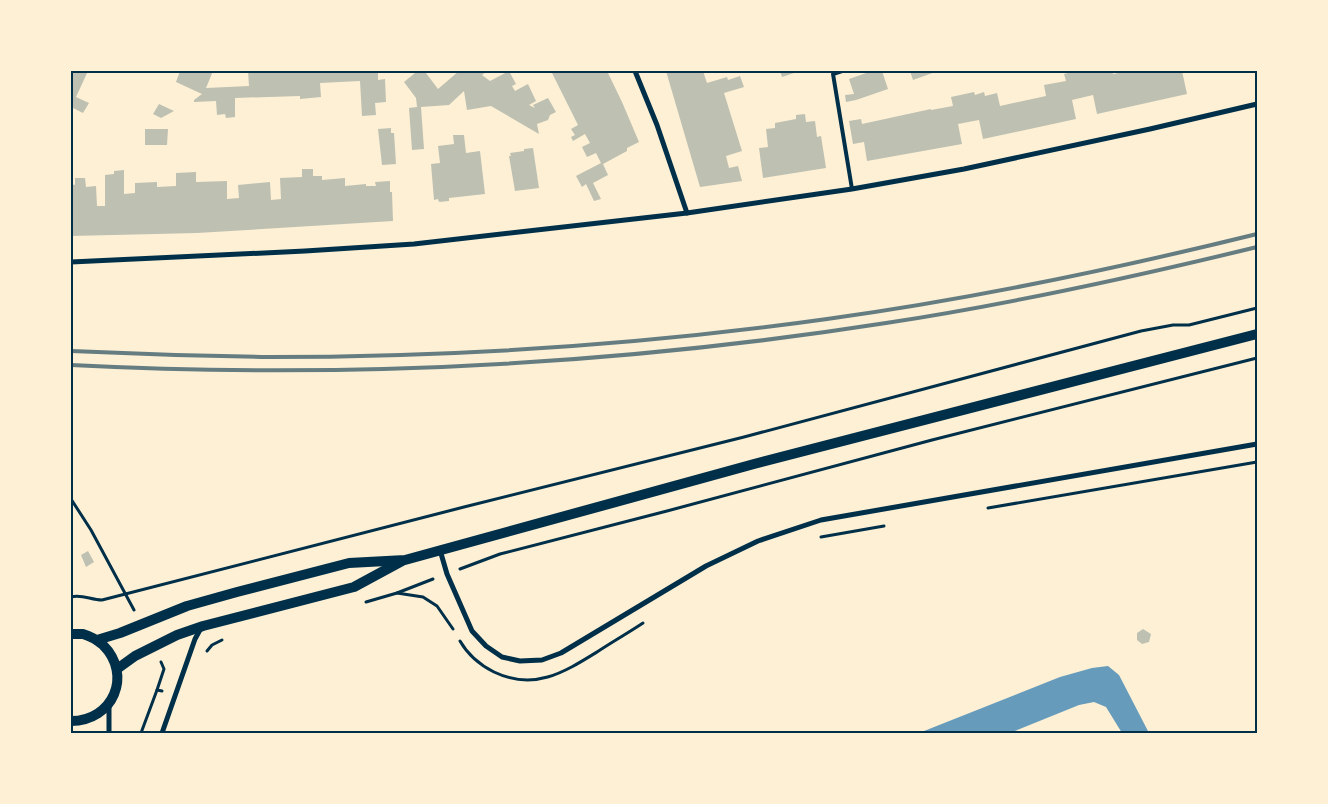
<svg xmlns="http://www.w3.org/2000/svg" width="1328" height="804" font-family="'Fira Sans',sans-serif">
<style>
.water{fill:#669bbc}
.building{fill:#bec0b2}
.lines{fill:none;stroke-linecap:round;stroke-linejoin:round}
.path{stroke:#003049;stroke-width:3}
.service{stroke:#003049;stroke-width:4}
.minor{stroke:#003049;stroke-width:5}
.secondary{stroke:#003049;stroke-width:10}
.rail{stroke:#657d81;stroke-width:4}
.neatline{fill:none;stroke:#003049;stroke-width:2}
</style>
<rect width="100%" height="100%" fill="#fdf0d5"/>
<polygon class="water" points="1108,666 1119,675 1149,733 1122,733 1106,707 1094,702 1079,705 1010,733 919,733 1060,677 1092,668"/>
<g class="building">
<polygon points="71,71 88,71 76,97 89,103 83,113 71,107"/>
<polygon points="180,71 213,71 206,88 249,86 248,71 378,71 378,80 385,79 386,102 375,103 376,115 362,116 360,81 320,83 321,97 300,99 300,96 235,98 235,117 226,118 225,114 217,115 216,101 194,102 194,100 202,94 176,82"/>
<polygon points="413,71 428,71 426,73 438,89 459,71 487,71 482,75 490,81 509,71 516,84 512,86 515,91 528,84 536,101 529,105 535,108 533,105 548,98 556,112 550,115 548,120 537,124 539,134 491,106 467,110 464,91 449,105 421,107 424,149 412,150 409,108 417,107 416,98 404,82 415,73"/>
<polygon points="551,71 607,71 622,102 639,142 627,148 627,151 603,164 608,175 593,183 601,199 594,201 586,184 582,187 576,176 601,163 596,153 587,157 582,147 590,143 585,134 573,141 571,137 575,135 571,129 578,125"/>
<polygon points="666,71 703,71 707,83 727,77 728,80 740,76 744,87 724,93 742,151 726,156 729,168 738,166 742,181 700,187"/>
<polygon points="780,71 797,71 797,72 782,77"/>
<polygon points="872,71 882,71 888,89 856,100 846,102 845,95 854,94 849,79"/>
<polygon points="910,71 938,71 913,80"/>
<polygon points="1076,71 1089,71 1089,72 1095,71 1112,71 1113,74 1129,71 1182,71 1187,94 1097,114 1093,95 1072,100 1076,119 983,139 979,120 958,124 962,144 867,161 864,142 853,144 849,121 861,119 862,124 931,109 931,110 953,106 951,97 974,92 975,95 984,92 985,96 997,93 1000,106 1046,96 1044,85 1066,81 1064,74"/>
<polygon points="159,104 174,111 161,118 153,114"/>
<polygon points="805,114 806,122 815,121 817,137 821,136 826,168 763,178 759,148 768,147 766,129 775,128 775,123 796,119 796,115"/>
<polygon points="391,128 391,133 394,133 396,164 382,165 378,129"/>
<polygon points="145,129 168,129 167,145 145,145"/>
<polygon points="453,135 464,135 466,153 480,151 485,194 449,198 449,201 439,202 438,199 434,200 431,164 440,163 438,146 454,144"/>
<polygon points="533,148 539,188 515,191 509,156 511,156 510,153 524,151 524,149"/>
<polygon points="302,169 313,169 313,176 322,176 322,180 345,178 345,186 366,184 366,186 376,186 375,182 390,181 390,192 392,192 393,221 197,233 71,236 71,184 75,185 75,178 85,178 86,187 96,186 97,206 105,206 105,175 114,174 114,171 124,170 124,194 135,193 135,183 157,182 157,187 176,186 176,173 196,172 196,182 227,181 227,199 239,198 238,185 270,182 271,200 281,199 280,178 302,177"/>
<polygon points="88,551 94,562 86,567 81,555"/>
<polygon points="1143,629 1151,634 1149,642 1142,644 1137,640 1137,633"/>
</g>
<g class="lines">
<g class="path">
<polyline points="71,499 91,530 134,610"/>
<polyline points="988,508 1257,462"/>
<polyline points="821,537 884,526"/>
<polyline points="460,569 500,554 667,511 932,440 1257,358"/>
<polyline points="397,593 423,597 437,606 453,629"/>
<path d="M71 597C82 594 91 600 102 600L464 507 744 437 1141 331 1173 325H1189L1257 308"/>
<polyline points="366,602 397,593 433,579"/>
<path d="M460 641C468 655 480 665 494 672 534 691 563 673 597 652 612 642 628 633 643 623"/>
<polyline points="207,651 212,645 222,640"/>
<polyline points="161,662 164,669 157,690 162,691"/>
<polyline points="141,733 157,690"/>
</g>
<polyline class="service" points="842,71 833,74 852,189"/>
<g class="minor">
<polyline points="635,71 657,125 687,213"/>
<polyline points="71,262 305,251 414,244 687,213 852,189 964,169 1150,129 1257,104"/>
<polyline points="440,550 447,574 472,631 486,646 502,657 520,661 542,660 561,653 706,566 758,541 821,520 1257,444"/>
<polyline points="109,706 109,733"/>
<polyline points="162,733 195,639 201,628"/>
</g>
<g class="secondary">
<path d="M71 634C75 634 79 634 83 634 90 636 97 640 103 645 133 675 113 721 71 721"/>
<polyline points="97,640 120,633 187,606 237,592 349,563 405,560 754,464 1257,334"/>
<polyline points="117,669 135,656 177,635 203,626 354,587 402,561"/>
</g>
<g class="rail">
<path d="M71 351C137 354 203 356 269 357 455 357 642 345 827 319 972 299 1115 269 1257 234"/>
<path d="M71 365C343 379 617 365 886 323 1011 304 1134 277 1257 247"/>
</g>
</g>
<rect width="1328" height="804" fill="none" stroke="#fdf0d5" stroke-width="145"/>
<rect x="72" y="72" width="1184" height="660" class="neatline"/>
</svg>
